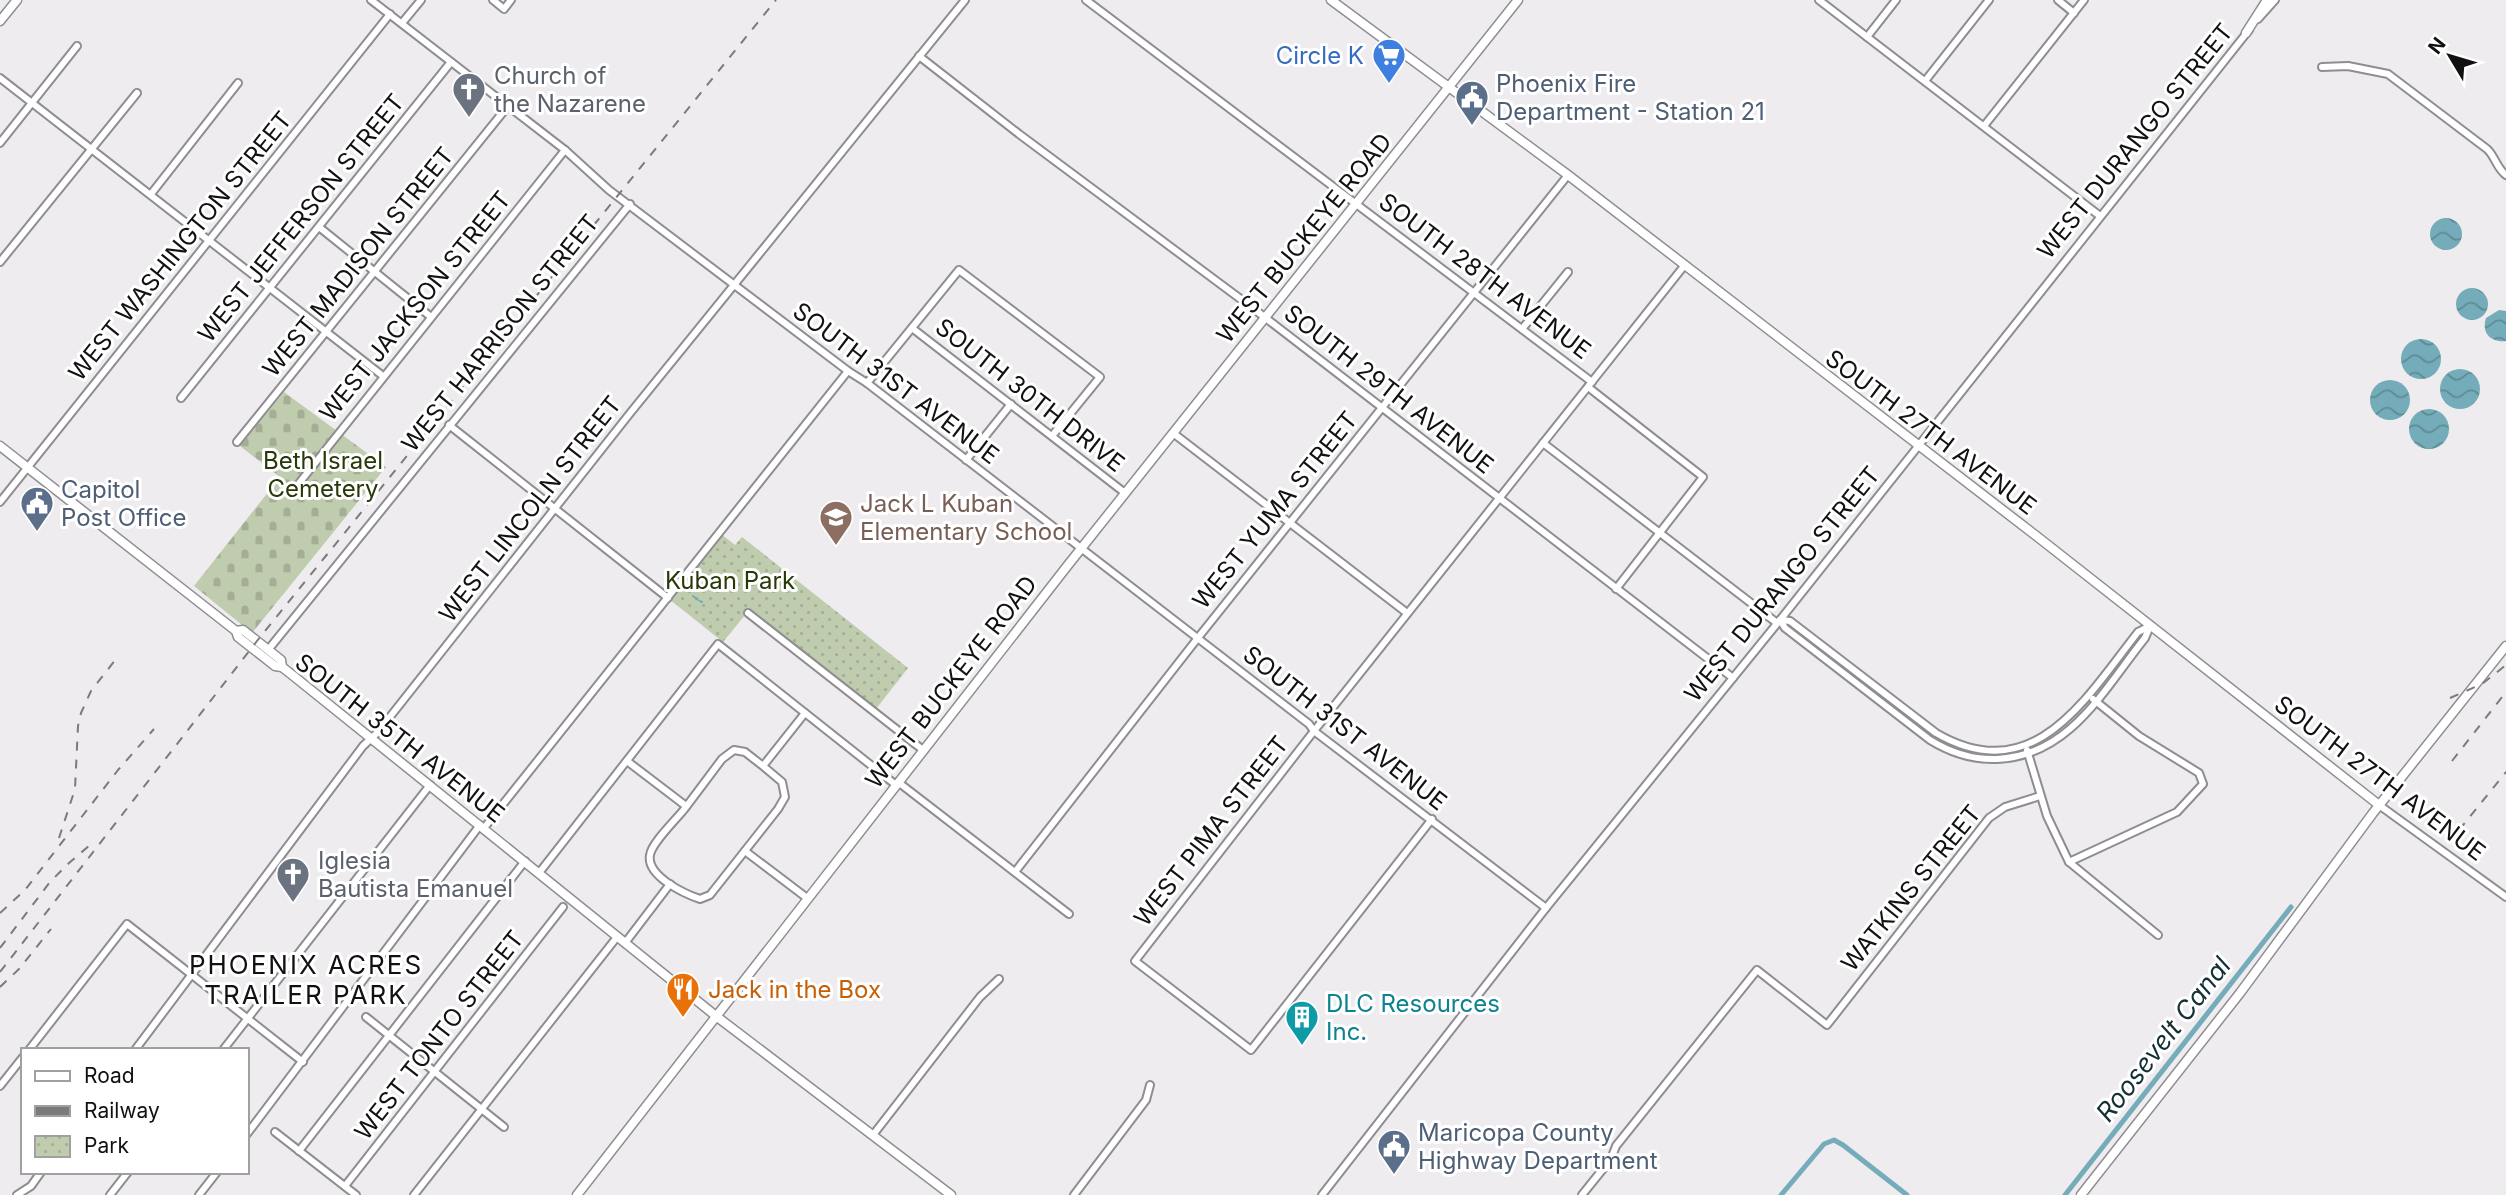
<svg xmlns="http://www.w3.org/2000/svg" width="2506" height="1195" font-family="Inter,sans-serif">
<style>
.cemetery{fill:url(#cemetery-stones)}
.park{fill:url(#park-dots)}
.water{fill:url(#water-waves)}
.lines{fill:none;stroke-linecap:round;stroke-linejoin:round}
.stream{stroke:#74acb9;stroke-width:2}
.canal{stroke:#74acb9;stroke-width:5}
.minor-casing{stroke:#8f8d91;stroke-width:10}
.major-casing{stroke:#8f8d91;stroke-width:11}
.minor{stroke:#fff;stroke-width:6}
.major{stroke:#fff;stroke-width:8}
.rail{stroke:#7c7a7c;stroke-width:2;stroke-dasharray:9 9;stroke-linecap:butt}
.labels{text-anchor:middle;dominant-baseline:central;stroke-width:6;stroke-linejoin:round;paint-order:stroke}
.shop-label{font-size:24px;fill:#366cbe;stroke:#fff;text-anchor:end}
.worship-label{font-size:24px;fill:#5b616d;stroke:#fff;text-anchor:start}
.service-label{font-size:24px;fill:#4e5e75;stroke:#fff;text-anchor:start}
.street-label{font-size:24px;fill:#121112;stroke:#fff}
.park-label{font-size:24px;fill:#283909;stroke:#fff}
.education-label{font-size:24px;fill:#785e54;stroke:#fff;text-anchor:start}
.food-label{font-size:24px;fill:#c56008;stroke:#fff;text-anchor:start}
.culture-label{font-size:24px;fill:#0d838f;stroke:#fff;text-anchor:start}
.neighbourhood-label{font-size:26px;letter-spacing:2px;fill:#121112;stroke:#fff}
.water-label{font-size:26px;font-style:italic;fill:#133036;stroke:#fff}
</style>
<defs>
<pattern id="cemetery-stones" width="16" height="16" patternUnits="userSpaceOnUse" patternTransform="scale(1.75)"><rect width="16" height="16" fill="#bfccae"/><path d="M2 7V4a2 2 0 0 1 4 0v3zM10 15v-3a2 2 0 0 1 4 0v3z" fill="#a3ae95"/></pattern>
<pattern id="park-dots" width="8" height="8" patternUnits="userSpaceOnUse" patternTransform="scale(1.75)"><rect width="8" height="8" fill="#bfccae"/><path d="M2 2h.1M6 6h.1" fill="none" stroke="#a3ae95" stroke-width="1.8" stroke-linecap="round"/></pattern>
<pattern id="water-waves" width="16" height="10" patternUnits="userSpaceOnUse" patternTransform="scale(1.75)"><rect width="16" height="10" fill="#74acb9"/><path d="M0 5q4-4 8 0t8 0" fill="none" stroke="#5e8b95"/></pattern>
</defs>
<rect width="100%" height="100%" fill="#efecf0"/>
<polygon class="cemetery" points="284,392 386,467 252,633 194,586 280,477 240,446"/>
<polygon class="park" points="721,534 735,545 742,537 908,668 876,709 750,609 723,642 669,599"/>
<g class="water">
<circle cx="2446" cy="234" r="16"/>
<circle cx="2472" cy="304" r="16"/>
<path d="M2499 310 2506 311V341C2491 343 2481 333 2486 318Z"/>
<circle cx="2421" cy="359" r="20"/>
<circle cx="2460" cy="389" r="20"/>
<circle cx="2390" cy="400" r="20"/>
<circle cx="2429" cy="429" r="20"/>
</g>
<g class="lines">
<g class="stream">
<polyline points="693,596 698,600"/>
<polyline points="700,601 702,602"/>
</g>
<g class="canal">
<polyline points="1781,1195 1824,1144 1834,1140 1843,1145 1907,1195"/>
<polyline points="2065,1195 2291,907"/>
</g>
<defs>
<g id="minor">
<polyline points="371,0 565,150 609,190 848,371 867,383 1309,724 1314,731 1546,908"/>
<polyline points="493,0 504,9 511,0"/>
<polyline points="1086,0 1592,382"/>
<polyline points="1819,0 2100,216"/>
<polyline points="2058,0 2074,13"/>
<polyline points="2258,19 2275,0"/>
<polyline points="402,23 421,0"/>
<polyline points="1867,37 1896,0"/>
<polyline points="919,56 1019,134 1254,309 1733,678"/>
<path d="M2322 67 2348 66 2388 74 2487 149C2495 156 2497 169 2506 175"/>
<polyline points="0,78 383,376"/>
<polyline points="1925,81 1989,0"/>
<polyline points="1984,126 2084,0"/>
<polyline points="0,143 77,46"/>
<polyline points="151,194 238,83"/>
<polyline points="319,227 431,317"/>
<polyline points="0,262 137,93"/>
<polyline points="912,328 1125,493"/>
<polyline points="1522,329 1568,272"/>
<polyline points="867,383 959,270 1100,377 1052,436"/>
<polyline points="1588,387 1703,477 1616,589"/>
<polyline points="181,398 451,62"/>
<polyline points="449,425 668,598"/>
<polyline points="1173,433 1407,613"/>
<polyline points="237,442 508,106"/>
<polyline points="1543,443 1777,623"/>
<polyline points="966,460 1011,404"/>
<polyline points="296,487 565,150"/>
<polyline points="0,502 390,14"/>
<polyline points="748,613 923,750"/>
<path d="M1780 620 1785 628 1930 740C1951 753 1972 760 1997 759 2070 756 2104 689 2145 638L2150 626"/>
<path d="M1780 620 1790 621 1936 733C2034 790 2086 698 2138 632L2150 626"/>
<polyline points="268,650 630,204"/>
<polyline points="2027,750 2047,816 2069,862 2158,935"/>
<polyline points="627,761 686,806"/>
<path d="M763 766 745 752 734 750 722 759C710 775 698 791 686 807 677 819 652 842 650 855 646 876 685 894 700 899L710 895 778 809 785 797 782 782 763 766 805 713"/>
<polyline points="898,782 1069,914"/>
<polyline points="2379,805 2506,897"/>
<polyline points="1432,819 1251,1050 1135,961 1314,731 1684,266"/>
<polyline points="484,828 848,371"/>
<polyline points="745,851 807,898"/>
<polyline points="2069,862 2177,812 2203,784 2199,773 2139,736 2093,699"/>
<polyline points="1015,872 1197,639 1568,175"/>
<polyline points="539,873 718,644 896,785"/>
<polyline points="625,943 670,884"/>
<polyline points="366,1017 504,1127"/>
<polyline points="29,1050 127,924 303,1062"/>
<polyline points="135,1050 363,746 378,732 631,412 965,0"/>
<polyline points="223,1050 430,785"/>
<polyline points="0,1086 23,1057"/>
<polyline points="275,1132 356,1195"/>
<polyline points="247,1134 480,825"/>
<polyline points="873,1135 980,997 999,979"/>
<polyline points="299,1151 525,861"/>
<polyline points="345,1186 563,907"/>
<polyline points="17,1195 31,1186 41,1172"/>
<polyline points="110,1195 128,1172"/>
<polyline points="199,1195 217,1172"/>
<polyline points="414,1195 617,937"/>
<polyline points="1074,1195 1146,1100 1150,1085"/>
<polyline points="1322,1195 1546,908 1780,620 2249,30"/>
<polyline points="1582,1195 1611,1159 1616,1146 1757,970 1827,1025 1989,818 2005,807 2040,796"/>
</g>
<g id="major">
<polyline points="1331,0 1568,175 2039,538 2379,805"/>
<polyline points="0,21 17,0"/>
<polyline points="2246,33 2267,0"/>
<polyline points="0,446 236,631 238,637 275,666 282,667 291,674 716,1016 951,1195"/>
<polyline points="236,631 243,630 281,660 282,667"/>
<polyline points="577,1195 1068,565 1518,0"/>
<polyline points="2081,1195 2240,993 2373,813 2506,646"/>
</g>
</defs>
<use href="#minor" class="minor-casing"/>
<use href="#major" class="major-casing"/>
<use href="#minor" class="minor"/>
<use href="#major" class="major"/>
<g class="rail">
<polyline points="2450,698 2482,684 2506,665"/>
<polyline points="2452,761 2506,692"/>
<polyline points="2459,830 2506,772"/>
<polyline points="59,838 75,789 78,726 81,713 91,691 116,659"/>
<polyline points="0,913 25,890 118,770 154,729"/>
<polyline points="0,948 50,882 69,863 90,845"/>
<polyline points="0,972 257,641 776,0"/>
<polyline points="0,987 19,969 51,929"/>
</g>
</g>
<defs>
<symbol id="supermarket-pin" viewBox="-11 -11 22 30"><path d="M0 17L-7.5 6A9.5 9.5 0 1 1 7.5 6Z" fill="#3f7fe0" stroke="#fff"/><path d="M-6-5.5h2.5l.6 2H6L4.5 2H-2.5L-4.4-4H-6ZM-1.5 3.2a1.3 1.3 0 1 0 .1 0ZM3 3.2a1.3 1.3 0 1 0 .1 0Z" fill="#fff"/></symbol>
<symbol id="church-pin" viewBox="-11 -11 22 30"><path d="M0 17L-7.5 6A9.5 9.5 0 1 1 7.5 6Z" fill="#6b7280" stroke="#fff"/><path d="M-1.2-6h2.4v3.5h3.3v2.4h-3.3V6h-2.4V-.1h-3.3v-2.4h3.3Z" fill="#fff"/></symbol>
<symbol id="civic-pin" viewBox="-11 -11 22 30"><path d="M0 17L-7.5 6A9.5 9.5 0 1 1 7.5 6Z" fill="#5c6f8a" stroke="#fff"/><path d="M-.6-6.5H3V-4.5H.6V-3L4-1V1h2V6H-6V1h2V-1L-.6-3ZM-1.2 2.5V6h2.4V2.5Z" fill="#fff"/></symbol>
<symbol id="school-pin" viewBox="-11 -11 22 30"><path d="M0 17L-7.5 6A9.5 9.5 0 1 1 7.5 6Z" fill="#8d6e63" stroke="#fff"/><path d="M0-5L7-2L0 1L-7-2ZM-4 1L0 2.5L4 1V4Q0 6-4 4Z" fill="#fff"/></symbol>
<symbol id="restaurant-pin" viewBox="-11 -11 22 30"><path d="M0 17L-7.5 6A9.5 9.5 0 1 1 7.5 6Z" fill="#e8710a" stroke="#fff"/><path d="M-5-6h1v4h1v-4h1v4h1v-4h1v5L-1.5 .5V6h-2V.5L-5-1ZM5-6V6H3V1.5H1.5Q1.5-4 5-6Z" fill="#fff"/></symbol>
<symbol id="building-pin" viewBox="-11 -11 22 30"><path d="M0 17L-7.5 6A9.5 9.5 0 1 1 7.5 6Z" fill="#0f9aa8" stroke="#fff"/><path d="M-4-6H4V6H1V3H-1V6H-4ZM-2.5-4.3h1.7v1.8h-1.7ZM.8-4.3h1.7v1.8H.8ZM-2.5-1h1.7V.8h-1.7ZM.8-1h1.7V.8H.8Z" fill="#fff"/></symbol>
</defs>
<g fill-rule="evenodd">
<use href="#supermarket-pin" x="1370" y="36" width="38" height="52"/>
<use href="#church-pin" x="450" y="70" width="38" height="52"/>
<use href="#civic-pin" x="1453" y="78" width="38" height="52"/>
<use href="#civic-pin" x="18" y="484" width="38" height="52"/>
<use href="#school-pin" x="817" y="498" width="38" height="52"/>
<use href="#church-pin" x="274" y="855" width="38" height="52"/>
<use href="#restaurant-pin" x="664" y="970" width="38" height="52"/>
<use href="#building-pin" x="1283" y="998" width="38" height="52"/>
<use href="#civic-pin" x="1375" y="1127" width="38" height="52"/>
</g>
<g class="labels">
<g class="shop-label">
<text x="1364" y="55">Circle K</text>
</g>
<g class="worship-label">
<text x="494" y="75">Church of<tspan x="494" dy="28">the Nazarene</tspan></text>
<text x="318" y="860">Iglesia<tspan x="318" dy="28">Bautista Emanuel</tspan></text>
</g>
<g class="service-label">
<text x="1496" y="83">Phoenix Fire<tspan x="1496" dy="28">Department - Station 21</tspan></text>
<text x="61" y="489">Capitol<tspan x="61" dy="28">Post Office</tspan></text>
<text x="1418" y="1132">Maricopa County<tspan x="1418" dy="28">Highway Department</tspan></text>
</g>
<g class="street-label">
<text transform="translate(2135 141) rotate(-51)">WEST DURANGO STREET</text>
<text transform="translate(301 218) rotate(-51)">WEST JEFFERSON STREET</text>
<text transform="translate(1304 238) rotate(-51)">WEST BUCKEYE ROAD</text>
<text transform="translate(180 246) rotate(-51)">WEST WASHINGTON STREET</text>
<text transform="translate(358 262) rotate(-51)">WEST MADISON STREET</text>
<text transform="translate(1485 276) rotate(37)">SOUTH 28TH AVENUE</text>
<text transform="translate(415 306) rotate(-51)">WEST JACKSON STREET</text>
<text transform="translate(500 333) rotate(-51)">WEST HARRISON STREET</text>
<text transform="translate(896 383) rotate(37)">SOUTH 31ST AVENUE</text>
<text transform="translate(1389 389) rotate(38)">SOUTH 29TH AVENUE</text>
<text transform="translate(1030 395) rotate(38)">SOUTH 30TH DRIVE</text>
<text transform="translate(1931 432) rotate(37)">SOUTH 27TH AVENUE</text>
<text transform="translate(530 509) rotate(-52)">WEST LINCOLN STREET</text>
<text transform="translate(1275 510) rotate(-51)">WEST YUMA STREET</text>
<text transform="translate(1782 584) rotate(-51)">WEST DURANGO STREET</text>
<text transform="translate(951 682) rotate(-52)">WEST BUCKEYE ROAD</text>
<text transform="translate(1345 728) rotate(38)">SOUTH 31ST AVENUE</text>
<text transform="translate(400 738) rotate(38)">SOUTH 35TH AVENUE</text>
<text transform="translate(2380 778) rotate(37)">SOUTH 27TH AVENUE</text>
<text transform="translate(1211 831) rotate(-52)">WEST PIMA STREET</text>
<text transform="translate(1911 888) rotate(-51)">WATKINS STREET</text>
<text transform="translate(439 1035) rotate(-52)">WEST TONTO STREET</text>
</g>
<g class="park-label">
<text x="323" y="460">Beth Israel<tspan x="323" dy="28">Cemetery</tspan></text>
<text x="730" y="580">Kuban Park</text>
</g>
<g class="education-label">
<text x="860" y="503">Jack L Kuban<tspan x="860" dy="28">Elementary School</tspan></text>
</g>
<g class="food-label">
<text x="708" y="989">Jack in the Box</text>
</g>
<g class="culture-label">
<text x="1326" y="1003">DLC Resources<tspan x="1326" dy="28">Inc.</tspan></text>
</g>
<g class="neighbourhood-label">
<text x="306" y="964">PHOENIX ACRES<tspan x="306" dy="30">TRAILER PARK</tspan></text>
</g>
<g class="water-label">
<text transform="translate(2163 1039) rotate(-52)">Roosevelt Canal</text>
</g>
</g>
<rect x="21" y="1048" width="228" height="126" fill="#ffffff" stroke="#a0a0a0" stroke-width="2"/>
<rect x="35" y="1071" width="35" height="10" fill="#ffffff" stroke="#a0a0a0" stroke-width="2"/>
<text x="84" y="1083" font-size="21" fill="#121112">Road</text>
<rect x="35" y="1106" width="35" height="10" fill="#7c7a7c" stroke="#a0a0a0" stroke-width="2"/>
<text x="84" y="1118" font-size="21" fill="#121112">Railway</text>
<rect x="35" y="1136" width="35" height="21" fill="url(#park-dots)" stroke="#a0a0a0" stroke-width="2"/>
<text x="84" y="1153" font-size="21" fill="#121112">Park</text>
<g transform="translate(2450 56) rotate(308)" stroke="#ffffff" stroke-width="5" paint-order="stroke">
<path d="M0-5L12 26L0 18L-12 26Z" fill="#121112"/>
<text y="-10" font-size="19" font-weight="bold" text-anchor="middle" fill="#121112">N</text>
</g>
</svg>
